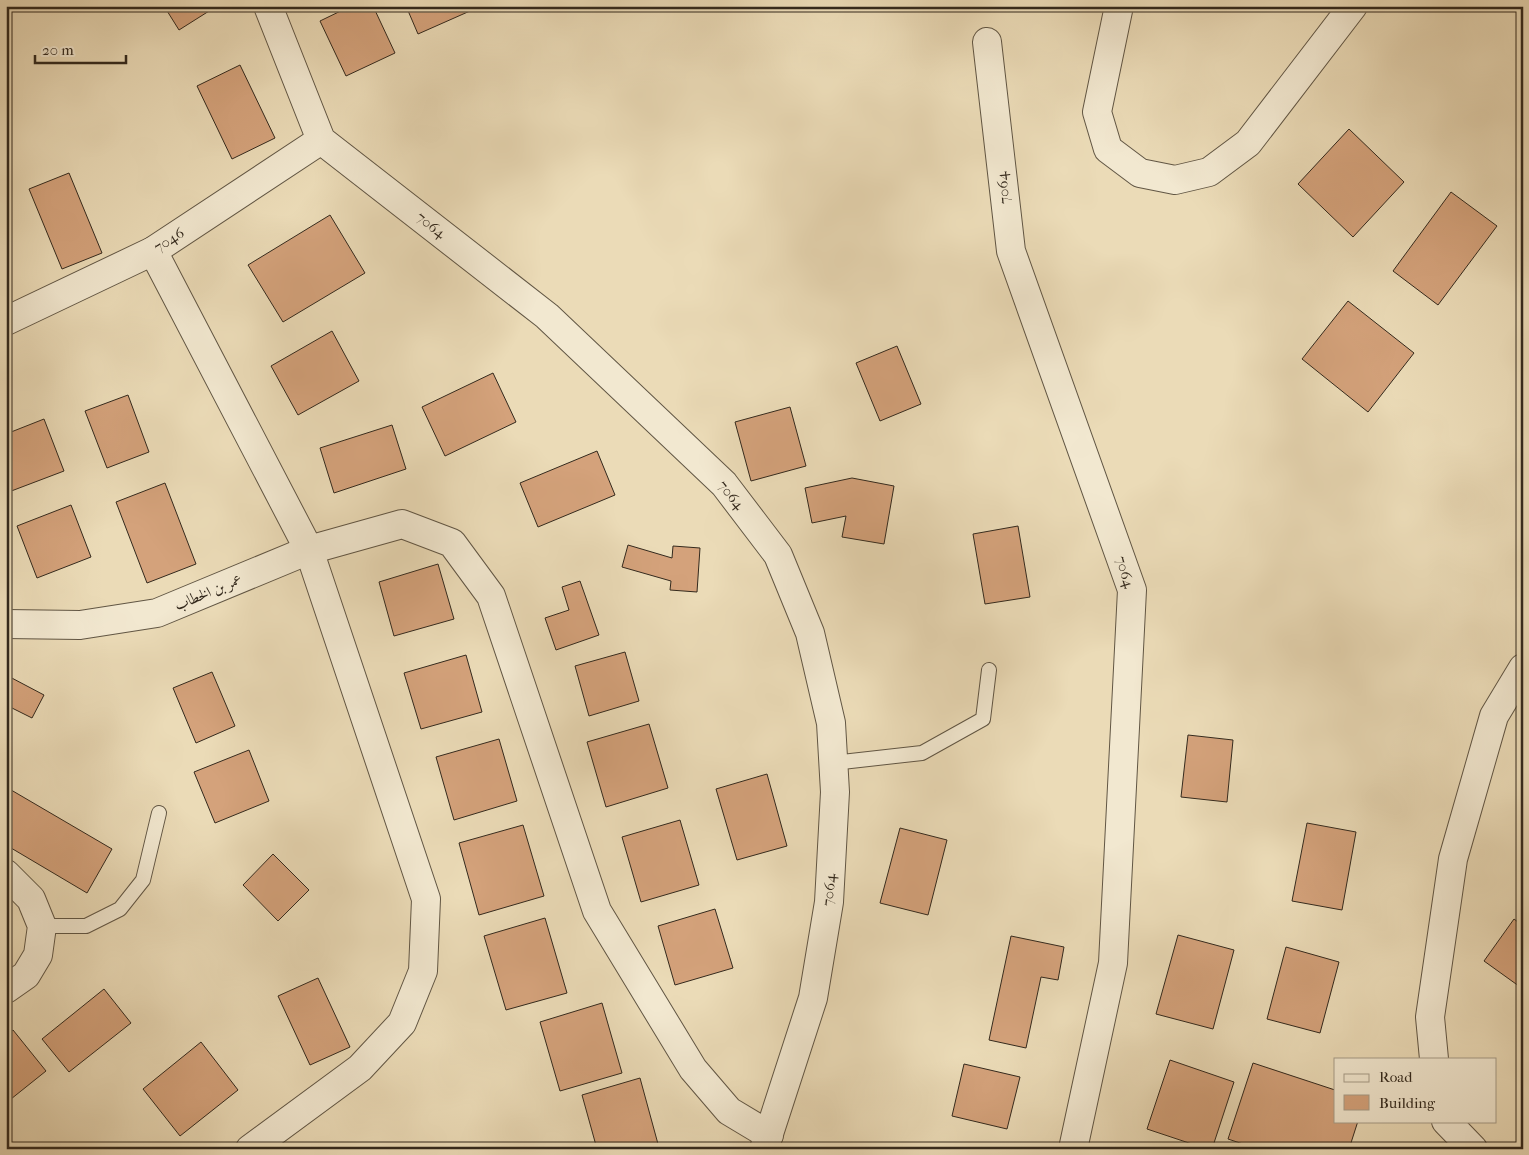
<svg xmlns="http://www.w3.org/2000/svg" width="1529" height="1155" font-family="'IM FELL French Canon',Amiri,serif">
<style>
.building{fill:#d4a27b;stroke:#33291d}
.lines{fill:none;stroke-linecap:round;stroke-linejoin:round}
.service-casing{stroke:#615644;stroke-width:16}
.minor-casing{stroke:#615644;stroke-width:30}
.service{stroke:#f2e8d0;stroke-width:14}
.minor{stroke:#f2e8d0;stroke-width:28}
.labels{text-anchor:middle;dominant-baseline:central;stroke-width:5;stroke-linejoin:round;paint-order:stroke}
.street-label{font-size:15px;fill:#33291d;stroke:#f2e8d0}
</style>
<rect width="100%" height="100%" fill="#ebdbb7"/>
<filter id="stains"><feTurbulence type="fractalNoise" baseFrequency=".004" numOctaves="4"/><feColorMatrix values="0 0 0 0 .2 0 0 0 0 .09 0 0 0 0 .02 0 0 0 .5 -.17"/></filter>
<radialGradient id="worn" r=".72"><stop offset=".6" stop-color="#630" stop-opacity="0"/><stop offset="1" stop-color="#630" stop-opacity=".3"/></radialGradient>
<g class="building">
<polygon points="164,6 217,6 179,30"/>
<polygon points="351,6 373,6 395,53 346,76 320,21"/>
<polygon points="406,6 479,6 479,7 418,34"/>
<polygon points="240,65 275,138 232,159 197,86"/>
<polygon points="1349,129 1404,182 1353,237 1298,184"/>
<polygon points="69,173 102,253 62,269 29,189"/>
<polygon points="1451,192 1497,226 1438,305 1393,271"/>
<polygon points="330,215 365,273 283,322 248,265"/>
<polygon points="1348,301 1414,353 1368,412 1302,359"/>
<polygon points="332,331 359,381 298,415 271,366"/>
<polygon points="897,346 921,404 880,421 856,363"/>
<polygon points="493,373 516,422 445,456 422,407"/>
<polygon points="128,395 149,452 107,468 85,411"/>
<polygon points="790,407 806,466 751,481 735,422"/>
<polygon points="44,419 64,471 6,493 6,434"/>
<polygon points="392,425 406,469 334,493 320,448"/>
<polygon points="597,451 615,495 538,527 520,483"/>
<polygon points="852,478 894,486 884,544 842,537 846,516 812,523 805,488"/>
<polygon points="165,483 196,564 147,583 116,502"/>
<polygon points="71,505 91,557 37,578 17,526"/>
<polygon points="1018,526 1030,597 985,604 973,534"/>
<polygon points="628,545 672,558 673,546 700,548 697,592 670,590 671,581 622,567"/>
<polygon points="438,564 454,619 394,636 379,582"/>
<polygon points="580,581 599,635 556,650 545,618 569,610 562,587"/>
<polygon points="625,652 639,701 589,716 575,666"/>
<polygon points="466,655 482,712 421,729 404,673"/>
<polygon points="212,672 235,726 196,743 173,688"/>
<polygon points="8,676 44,695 32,718 6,705 6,679"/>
<polygon points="649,724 668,788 606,807 587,742"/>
<polygon points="1188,735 1233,740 1227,802 1181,797"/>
<polygon points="499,739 517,801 454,820 436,757"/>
<polygon points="249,750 269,801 215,823 194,772"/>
<polygon points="767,774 787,846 737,860 716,789"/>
<polygon points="6,787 112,849 87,893 6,845"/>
<polygon points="680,820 699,885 641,902 622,837"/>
<polygon points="1307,823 1356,832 1342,910 1292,901"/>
<polygon points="523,825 544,896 479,915 459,843"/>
<polygon points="900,828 947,840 928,915 880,903"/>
<polygon points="273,854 309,890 278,921 243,885"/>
<polygon points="715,909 733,968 675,985 658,926"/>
<polygon points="545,918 567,993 506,1010 484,936"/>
<polygon points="1514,919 1523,926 1523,989 1484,961"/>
<polygon points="1178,935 1234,950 1213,1029 1156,1014"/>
<polygon points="1011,936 1064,947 1058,980 1041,977 1026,1048 989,1040"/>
<polygon points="1286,947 1339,962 1320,1033 1267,1019"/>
<polygon points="318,978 350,1047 310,1065 278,996"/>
<polygon points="104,989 131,1023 69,1072 42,1039"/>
<polygon points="602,1003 622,1073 560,1091 540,1022"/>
<polygon points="13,1030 46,1071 6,1103 6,1035"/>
<polygon points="201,1042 238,1090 180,1136 143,1089"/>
<polygon points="1170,1060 1234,1082 1212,1149 1207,1149 1147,1129"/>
<polygon points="1253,1063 1335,1090 1335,1121 1358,1121 1349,1149 1258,1149 1228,1139"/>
<polygon points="964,1064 1020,1077 1007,1129 952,1116"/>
<polygon points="640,1078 658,1144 641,1149 597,1149 582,1095"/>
</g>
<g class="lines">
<defs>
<g id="service">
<polyline points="833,763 922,753 983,719 989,670"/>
<polyline points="42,926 86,926 120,909 143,880 159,813"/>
</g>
<g id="minor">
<polyline points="268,6 321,140 547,316 724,484 778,555 810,633 831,723 835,792 829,902 813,998 764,1149"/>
<polyline points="1119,6 1097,112 1108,149 1140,173 1175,180 1209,172 1248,143 1353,6"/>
<polyline points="987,42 1011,251 1132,590 1113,963 1073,1149"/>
<polyline points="153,251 309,550 426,899 423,971 402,1023 360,1068 250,1149"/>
<polyline points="6,321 153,251 321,140"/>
<polyline points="6,624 80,625 157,613 309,550 402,524 452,543 491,596 597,911 693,1069 729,1111 769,1135"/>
<polyline points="6,874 31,899 42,926 38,955 26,975 6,989"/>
<polyline points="1434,1059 1430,1017 1453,859 1494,716 1523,668"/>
<polyline points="1446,1121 1473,1149"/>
</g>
</defs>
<use href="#service" class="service-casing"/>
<use href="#minor" class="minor-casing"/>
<use href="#service" class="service"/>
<use href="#minor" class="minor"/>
</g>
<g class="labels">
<g class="street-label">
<text transform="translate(1003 188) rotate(-96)">7064</text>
<text transform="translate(431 225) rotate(38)">7064</text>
<text transform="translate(169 240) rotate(-33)">7046</text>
<text transform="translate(731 495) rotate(51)">7064</text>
<text transform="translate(1125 572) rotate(73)">7064</text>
<text transform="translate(208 592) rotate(-23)">عمر بن الخطاب</text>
<text transform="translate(829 890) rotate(-85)">7064</text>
</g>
</g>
<rect width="1529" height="1155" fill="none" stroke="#ebdbb7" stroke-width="25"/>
<rect x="8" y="8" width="1514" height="1140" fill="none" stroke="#33291d" stroke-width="2.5"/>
<rect x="12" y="12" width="1504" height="1130" fill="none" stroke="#33291d"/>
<rect x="1334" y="1058" width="162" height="65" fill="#f2e8d0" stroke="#a69c88"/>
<rect x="1344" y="1074" width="25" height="8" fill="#f2e8d0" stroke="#a69c88"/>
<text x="1379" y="1082" font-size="15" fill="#33291d">Road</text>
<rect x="1344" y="1095" width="25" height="15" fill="#d4a27b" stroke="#a69c88"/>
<text x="1379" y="1108" font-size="15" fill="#33291d">Building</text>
<path d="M35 55v8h91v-8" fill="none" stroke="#33291d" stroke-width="2.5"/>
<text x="42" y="55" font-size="15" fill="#33291d" stroke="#f2e8d0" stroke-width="4" paint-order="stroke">20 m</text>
<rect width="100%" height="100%" filter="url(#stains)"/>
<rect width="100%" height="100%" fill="url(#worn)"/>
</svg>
